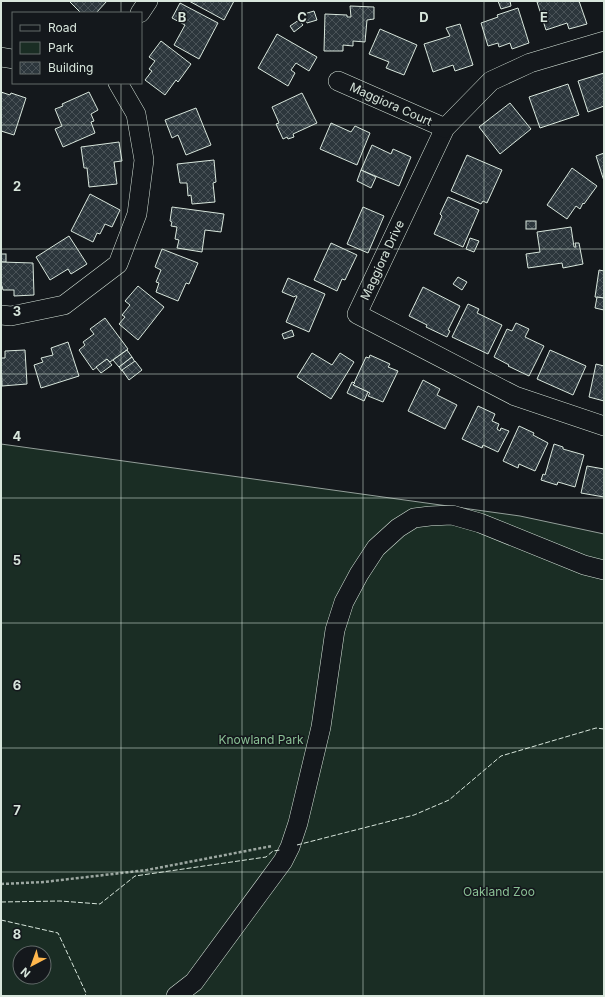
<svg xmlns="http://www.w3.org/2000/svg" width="605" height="997" font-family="Inter,sans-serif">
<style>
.green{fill:#1a2d24;stroke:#939e99;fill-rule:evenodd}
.building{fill:url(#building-cross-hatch);stroke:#d8e6dc}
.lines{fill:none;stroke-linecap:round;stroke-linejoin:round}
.minor-casing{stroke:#d8e6dc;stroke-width:20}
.path{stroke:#9da8a2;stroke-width:2.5;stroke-dasharray:3 2;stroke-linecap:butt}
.minor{stroke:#14181c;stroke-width:19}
.fence{stroke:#d8e6dc;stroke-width:1;stroke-dasharray:5 2;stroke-linecap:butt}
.grid{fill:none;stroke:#d8e6dc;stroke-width:1;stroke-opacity:0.55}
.labels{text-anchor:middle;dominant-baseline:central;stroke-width:3;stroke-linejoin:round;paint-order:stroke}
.street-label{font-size:12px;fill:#d8e6dc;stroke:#14181c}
.park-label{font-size:12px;fill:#8ac095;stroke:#14181c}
.grid-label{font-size:13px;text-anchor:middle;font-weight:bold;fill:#d8e6dc;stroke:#14181c;stroke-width:3;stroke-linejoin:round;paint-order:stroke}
</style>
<defs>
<pattern id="building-cross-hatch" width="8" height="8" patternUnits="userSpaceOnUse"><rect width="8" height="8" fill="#2c363c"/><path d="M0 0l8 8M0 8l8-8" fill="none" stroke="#4a5358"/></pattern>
</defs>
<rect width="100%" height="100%" fill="#14181c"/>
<path class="green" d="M1 444 520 516 604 534V996H1ZM20 953H44V977H20Z"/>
<g class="building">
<polygon points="69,1 107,1 96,13 81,13"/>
<polygon points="189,1 234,1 224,20"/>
<polygon points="498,1 510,1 511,6 501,9"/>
<polygon points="542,1 579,1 587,24 569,29 567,23 546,30 537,2"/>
<polygon points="180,3 218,23 199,59 174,45 185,25 172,18"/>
<polygon points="350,6 374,7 374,19 367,20 365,42 353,41 353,46 343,45 343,51 324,51 325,14 347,15 347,17 351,17"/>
<polygon points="518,8 529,43 512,49 510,43 499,47 498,43 488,46 481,23 498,17 497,15"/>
<polygon points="314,11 317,20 307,23 304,14"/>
<polygon points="299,20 303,25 294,32 290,26"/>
<polygon points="460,24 473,65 455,71 453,65 433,72 424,44 450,36 446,28"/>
<polygon points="380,29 417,45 404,75 386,68 389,62 369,54"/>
<polygon points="277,34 317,57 309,71 296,63 291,70 295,73 288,86 258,68"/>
<polygon points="161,41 191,64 178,82 176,80 165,95 145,80 152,71 149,69 155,61 149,57"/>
<polygon points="604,73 604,106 588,112 578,81"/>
<polygon points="568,84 579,115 540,128 529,97"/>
<polygon points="1,92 10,95 11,93 26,98 14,135 1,131"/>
<polygon points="89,92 98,110 91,114 94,121 91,122 95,133 63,147 55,129 62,126 55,109 63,106 62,104"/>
<polygon points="302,93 317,123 293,134 294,137 288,139 287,137 283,139 276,124 279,123 272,107"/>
<polygon points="510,103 531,129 500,154 479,127"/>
<polygon points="196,108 211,145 186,155 178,135 172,138 165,120"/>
<polygon points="331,123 351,132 355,126 370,133 357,165 320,149"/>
<polygon points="119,142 122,161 114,162 117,184 89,187 87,168 84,168 81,147"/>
<polygon points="372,145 391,154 393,149 411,157 399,186 361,170"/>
<polygon points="604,153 604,181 596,156"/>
<polygon points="467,155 502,170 487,203 483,201 481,204 451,191"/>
<polygon points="214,160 216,182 213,183 215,202 192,204 191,195 188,196 187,183 180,183 177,164"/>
<polygon points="572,168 597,186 584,204 583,203 580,209 576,206 567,219 547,205"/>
<polygon points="361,170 376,177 371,188 357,181"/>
<polygon points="90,194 120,210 112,227 105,224 100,234 97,233 93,242 71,231"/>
<polygon points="448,197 479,210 463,247 434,234 442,216 440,214"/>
<polygon points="172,207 224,214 221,232 205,230 202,252 177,248 179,240 175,239 177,227 171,226 172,222 170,221"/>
<polygon points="363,207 384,216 368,253 347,244"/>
<rect x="526" y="221" width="10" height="8"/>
<polygon points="571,227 574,247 576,247 575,243 579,243 583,264 563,268 562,263 528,268 526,254 540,252 537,232"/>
<polygon points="69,236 87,264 71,274 68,269 50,280 36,257"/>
<polygon points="470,238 479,241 474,252 466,249"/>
<polygon points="331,243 357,255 345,280 342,279 337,291 314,280"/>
<polygon points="162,249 198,263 189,284 186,283 178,301 156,292 159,283 156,282 161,270 155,267"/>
<rect x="1" y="254" width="5" height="8"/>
<polygon points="1,262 33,263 34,295 14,296 14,290 3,290 2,286 1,286"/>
<polygon points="599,270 604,271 604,298 595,297"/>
<polygon points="458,277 467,282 462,290 453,284"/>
<polygon points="288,278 325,294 309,332 286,322 297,296 295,296 294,297 282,292"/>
<polygon points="138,286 164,307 138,340 119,324 125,317 122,315 130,305 125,301"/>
<polygon points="423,287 460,306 448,330 450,331 447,337 426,327 427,325 409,316"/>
<polygon points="597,297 604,298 604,310 595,308"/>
<polygon points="468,304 479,309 477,313 502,325 488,354 452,337"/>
<polygon points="105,318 128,349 110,362 107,359 93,370 79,350 85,345 83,342 94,334 90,329"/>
<polygon points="516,323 529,329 525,337 544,346 529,376 508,366 509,365 494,357 507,329 512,331"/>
<polygon points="292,330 294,336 284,339 282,334"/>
<polygon points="68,342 79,376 41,388 34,365 43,362 41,358 53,355 51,348"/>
<polygon points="25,350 27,384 2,386 1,358 5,358 5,351"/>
<polygon points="127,350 132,357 119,367 113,360"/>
<polygon points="550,350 586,366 573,395 537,379"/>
<polygon points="312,353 332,365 340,353 354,362 331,399 297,377"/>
<polygon points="370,355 390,364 388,367 398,371 383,402 368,396 370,393 353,385 366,357 369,358"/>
<polygon points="132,357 135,362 122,371 119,367"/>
<polygon points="107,359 112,365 101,373 96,367"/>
<polygon points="135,361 142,370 129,380 122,370"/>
<polygon points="596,364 604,366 604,401 589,397"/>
<polygon points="423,380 440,389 437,395 457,405 445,429 408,411"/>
<polygon points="352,382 355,383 353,385 368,392 364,401 347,393"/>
<polygon points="478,406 495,414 492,421 499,424 497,429 500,431 501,428 509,431 498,452 483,445 482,448 462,439"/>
<polygon points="519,426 534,433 533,435 548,443 535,471 519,464 518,468 503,461"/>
<polygon points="554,444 563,447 563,449 584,455 575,487 558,482 557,485 541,480 543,474 545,475"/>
<polygon points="587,466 604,469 604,497 581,493"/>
</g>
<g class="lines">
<defs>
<g id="minor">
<polyline points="140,13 148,1"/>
<polyline points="604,41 530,63 491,81 445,128 357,314 515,396 604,426"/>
<polyline points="1,57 13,59"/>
<polyline points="338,81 445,128"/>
<polyline points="1,315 11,316 64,305 118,264 137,214 144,160 136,114 118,83"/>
<polyline points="176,996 194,982 283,861 290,847 298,823 321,727 335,630 344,602 359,574 376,548 398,528 414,518 430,516 452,515 480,523 584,565 604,570"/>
</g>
</defs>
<use href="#minor" class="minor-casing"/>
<polyline class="path" points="1,884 44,882 147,870 272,846"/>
<use href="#minor" class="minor"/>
<g class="fence">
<polyline points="297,845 414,815 449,800 501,756 596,728 604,729"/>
<polyline points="1,902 60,901 100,904 135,876 266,857 273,851 280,850"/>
<polyline points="1,920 58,933 86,993 85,996"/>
</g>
</g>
<path class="grid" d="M121 1V13M242 1V996M363 1V996M484 1V996M121 83V996M1 125H604M1 249H604M1 374H604M1 498H604M1 623H604M1 748H604M1 872H604"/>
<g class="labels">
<g class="street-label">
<text transform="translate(391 104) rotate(24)">Maggiora Court</text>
<text transform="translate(382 260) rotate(-65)">Maggiora Drive</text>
</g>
<g class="park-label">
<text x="261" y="739">Knowland Park</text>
<text x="499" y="891">Oakland Zoo</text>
</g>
</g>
<g class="grid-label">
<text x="182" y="22">B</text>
<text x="302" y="22">C</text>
<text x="424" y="22">D</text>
<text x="544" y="22">E</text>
<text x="17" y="191">2</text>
<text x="17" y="316">3</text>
<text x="17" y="441">4</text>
<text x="17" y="565">5</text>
<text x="17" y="690">6</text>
<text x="17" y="815">7</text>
<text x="17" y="939">8</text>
</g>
<rect width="605" height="997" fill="none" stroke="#d8e6dc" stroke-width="4"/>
<rect x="12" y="12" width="130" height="72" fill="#14181c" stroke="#626a69"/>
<rect x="20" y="25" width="20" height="6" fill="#14181c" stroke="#626a69"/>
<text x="48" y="32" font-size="12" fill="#d8e6dc">Road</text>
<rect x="20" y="42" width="20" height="12" fill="#1a2d24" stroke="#626a69"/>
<text x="48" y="52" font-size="12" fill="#d8e6dc">Park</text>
<rect x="20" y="62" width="20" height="12" fill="url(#building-cross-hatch)" stroke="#626a69"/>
<text x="48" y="72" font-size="12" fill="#d8e6dc">Building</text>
<g transform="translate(32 965) rotate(221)"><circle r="19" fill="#14181c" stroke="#626a69"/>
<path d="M0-3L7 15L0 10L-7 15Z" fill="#ffb74d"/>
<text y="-6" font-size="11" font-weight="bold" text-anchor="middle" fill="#d8e6dc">N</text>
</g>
</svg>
